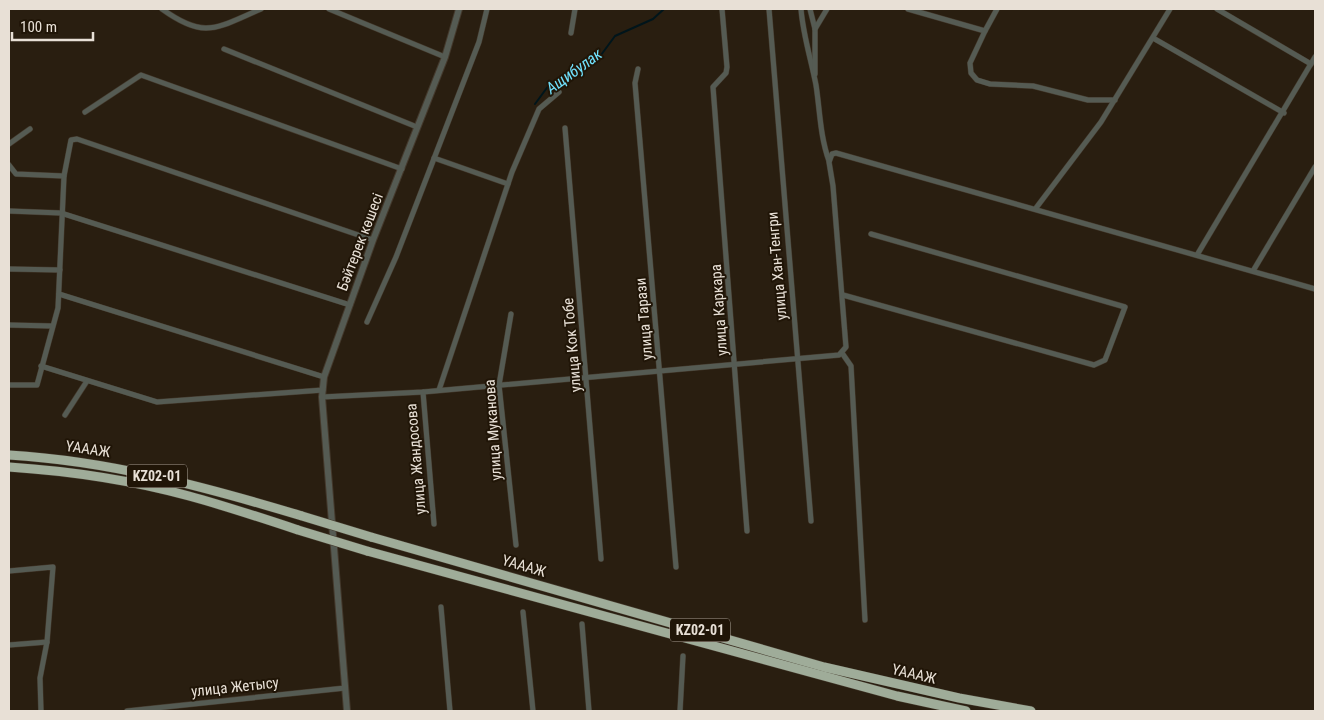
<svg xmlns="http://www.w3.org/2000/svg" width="1324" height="720" font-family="'Roboto Condensed',sans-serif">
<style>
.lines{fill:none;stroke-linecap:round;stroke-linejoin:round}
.stream{stroke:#00151b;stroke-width:2}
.minor-casing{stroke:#44392c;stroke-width:6}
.tertiary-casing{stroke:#44392c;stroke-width:8}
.motorway-casing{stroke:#44392c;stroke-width:10}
.minor{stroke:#555b53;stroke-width:5}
.tertiary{stroke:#555b53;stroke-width:6}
.motorway{stroke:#9fac99;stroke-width:9}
.motorway-bridge-casing{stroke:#44392c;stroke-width:10;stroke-linecap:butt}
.motorway-bridge{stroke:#9fac99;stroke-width:9}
.labels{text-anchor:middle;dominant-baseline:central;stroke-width:4;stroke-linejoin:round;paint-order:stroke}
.shield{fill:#201507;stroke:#aca398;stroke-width:1}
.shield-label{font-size:14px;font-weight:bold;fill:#e8e0d6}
.street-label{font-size:15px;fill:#e8e0d6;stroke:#201507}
.water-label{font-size:16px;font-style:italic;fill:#71e2fe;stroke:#201507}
</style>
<rect width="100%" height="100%" fill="#291e10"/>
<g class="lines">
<polyline class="stream" points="535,104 549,85 578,65 591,61 601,55 615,36 653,19 664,9"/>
<defs>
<g id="minor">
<path d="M162 9C205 40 216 28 261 9"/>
<polyline points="329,9 445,57"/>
<polyline points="722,9 727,67 726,73 713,87 747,531"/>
<polyline points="769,9 811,521"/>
<path d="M801 9C803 35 811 59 816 85 820 111 820 136 829 161"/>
<polyline points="810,9 815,29 815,74"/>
<polyline points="908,9 985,31 997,9"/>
<polyline points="1217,9 1311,64"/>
<polyline points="815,29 827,9"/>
<polyline points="985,31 970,63 971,73 977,80 990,84 1033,86 1088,100 1115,100"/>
<polyline points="571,33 575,9"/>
<polyline points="1153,38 1284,113"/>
<polyline points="224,49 417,127"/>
<polyline points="638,69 635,83 676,567"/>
<polyline points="85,112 141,75 402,169"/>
<polyline points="565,128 601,559"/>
<polyline points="9,144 30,129"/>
<polyline points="434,158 508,184"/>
<polyline points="9,165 16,174 64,176 71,140 77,139 373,240"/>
<polyline points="1036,208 1101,122 1170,9"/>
<polyline points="9,211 61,213 350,305"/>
<polyline points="1197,255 1315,57"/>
<polyline points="9,269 60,270"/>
<polyline points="1253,271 1315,167"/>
<polyline points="59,294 324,377"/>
<polyline points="843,295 1094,365 1105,360 1125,307 871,234"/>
<polyline points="511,314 499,385 516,545"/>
<polyline points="367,322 396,257 479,42 487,9"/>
<polyline points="9,325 52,326"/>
<polyline points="842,353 851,366 865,620"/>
<polyline points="41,366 157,402 323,390"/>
<polyline points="9,385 37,385 58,308 64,176"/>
<polyline points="439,390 512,172 539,109 559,92"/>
<polyline points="423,392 434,524"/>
<polyline points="322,397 423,392 839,355 846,347 833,186 829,162 832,154 836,153 1315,289"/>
<polyline points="65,415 87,381"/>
<polyline points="9,571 53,567 47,642 40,678 41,711"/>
<polyline points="441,607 450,711"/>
<polyline points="523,612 533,711"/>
<polyline points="582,624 589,711"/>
<polyline points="9,645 47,642"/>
<polyline points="127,711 345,688"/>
<polyline points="680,711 683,656"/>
</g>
<polyline id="tertiary" points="347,711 322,397 324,377 373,240 445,57 459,9"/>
<g id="motorway">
<path d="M9 455C110 461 206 487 302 516"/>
<path d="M9 467C69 471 131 480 189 496 226 506 262 518 298 530"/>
<polyline points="371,537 824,667 959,698 1031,711"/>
<polyline points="367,551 897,696 966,711"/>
</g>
</defs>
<use href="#minor" class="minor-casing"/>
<use href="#tertiary" class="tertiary-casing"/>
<use href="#motorway" class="motorway-casing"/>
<use href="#minor" class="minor"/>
<use href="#tertiary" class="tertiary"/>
<use href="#motorway" class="motorway"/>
<defs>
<g id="motorway-bridge">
<polyline points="302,516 371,537"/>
<polyline points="298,530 367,551"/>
</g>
</defs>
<use href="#motorway-bridge" class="motorway-bridge-casing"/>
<use href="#motorway-bridge" class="motorway-bridge"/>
</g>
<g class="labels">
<g class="shield">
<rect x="127" y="464.5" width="60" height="23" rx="4"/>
<rect x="670" y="618.5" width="60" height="23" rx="4"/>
</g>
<g class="shield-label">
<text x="157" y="476">KZ02-01</text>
<text x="700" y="630">KZ02-01</text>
</g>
<g class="street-label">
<text transform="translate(360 242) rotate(-69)">Бәйтерек көшесі</text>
<text transform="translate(777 266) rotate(-95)">улица Хан-Тенгри</text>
<text transform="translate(719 310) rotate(-94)">улица Каркара</text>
<text transform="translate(644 319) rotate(-95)">улица Тарази</text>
<text transform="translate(572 345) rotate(-95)">улица Кок Тобе</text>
<text transform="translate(493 430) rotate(-94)">улица Муканова</text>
<text transform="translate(88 449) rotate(8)">ҮАААЖ</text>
<text transform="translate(416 459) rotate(-95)">улица Жандосова</text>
<text transform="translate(524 566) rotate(16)">ҮАААЖ</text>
<text transform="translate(914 674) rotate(13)">ҮАААЖ</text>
<text transform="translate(235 687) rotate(-6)">улица Жетысу</text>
</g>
<g class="water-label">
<text transform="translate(574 71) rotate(-36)">Ащибулак</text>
</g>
</g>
<rect width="1324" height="720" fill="none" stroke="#e8e0d6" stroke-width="20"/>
<path d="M12 32v8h81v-8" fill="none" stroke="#e8e0d6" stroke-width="2.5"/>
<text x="20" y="32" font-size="15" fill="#e8e0d6" stroke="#201507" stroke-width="4" paint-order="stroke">100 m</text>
</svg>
